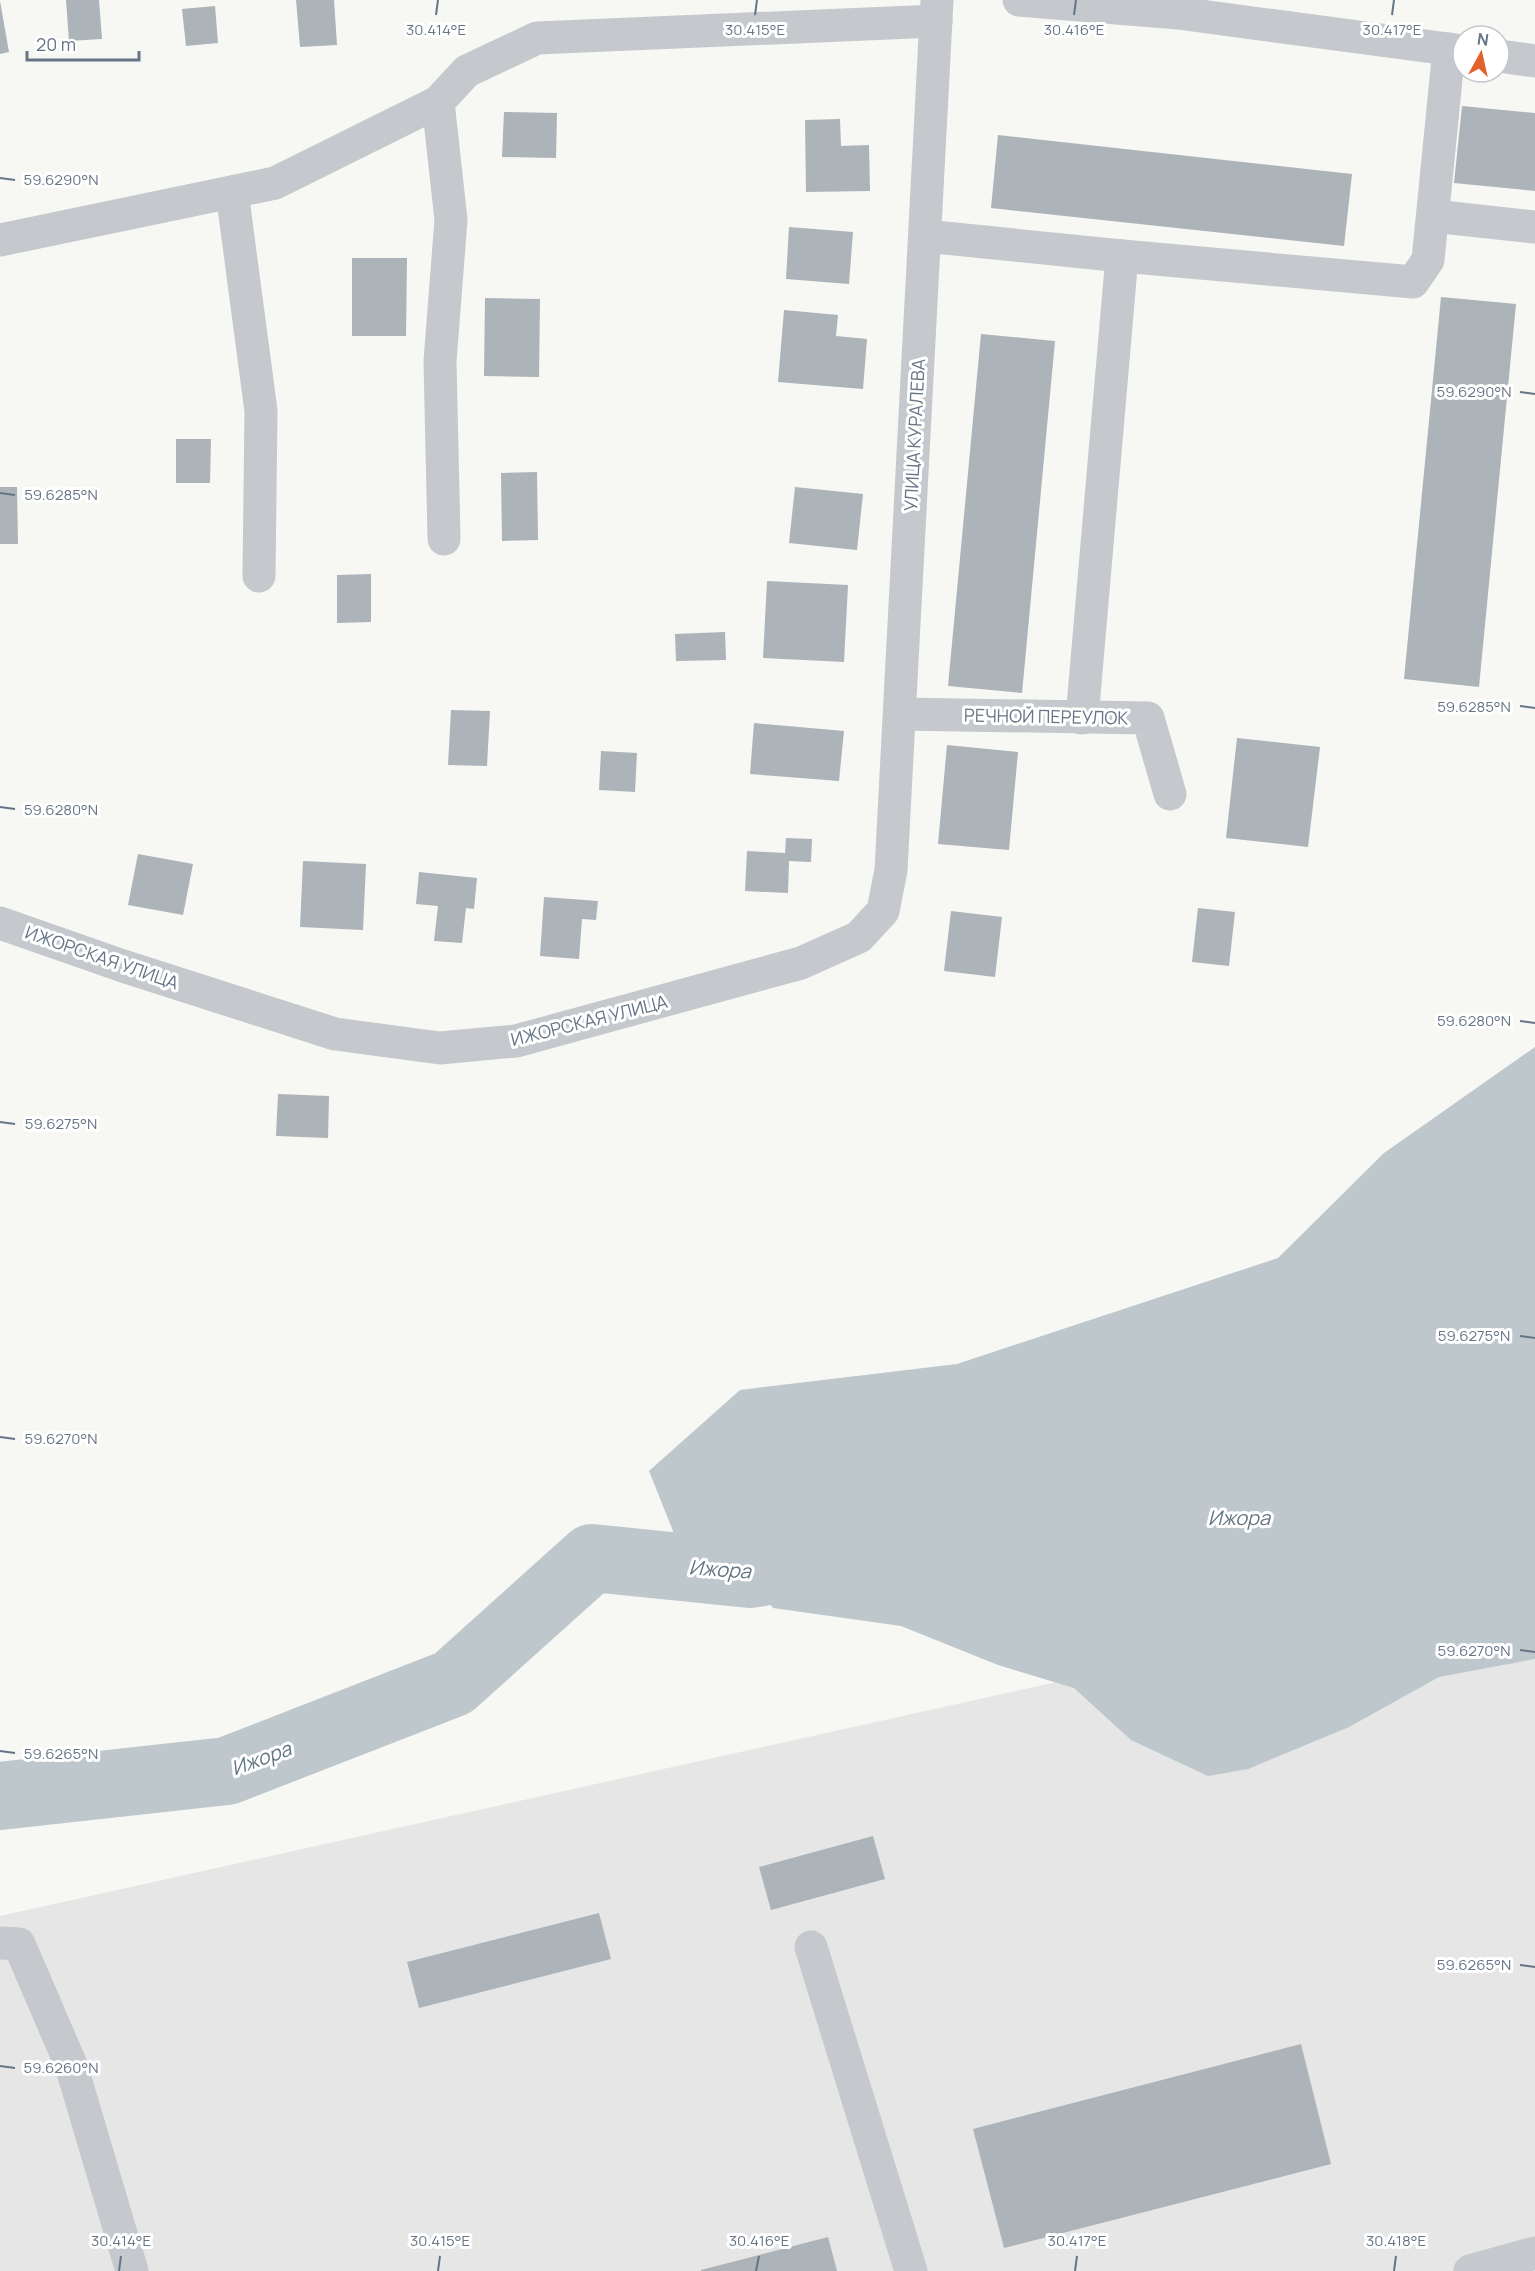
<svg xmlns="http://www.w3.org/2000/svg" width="1535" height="2271" font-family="Manrope,sans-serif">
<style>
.built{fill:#e5e6e5}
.water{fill:#bdc7cc}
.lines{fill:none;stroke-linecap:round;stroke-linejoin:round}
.river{stroke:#bdc7cc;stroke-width:68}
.building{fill:#acb3b9}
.minor{stroke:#c5c8cc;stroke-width:33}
.ticks{fill:none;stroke:#667585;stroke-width:2}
.labels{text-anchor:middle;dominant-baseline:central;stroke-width:6;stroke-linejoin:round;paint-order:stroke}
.street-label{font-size:18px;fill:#667585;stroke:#fff}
.water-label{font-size:20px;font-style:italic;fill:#627781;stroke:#fff}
.ticks-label{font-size:15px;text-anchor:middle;fill:#667585;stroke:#fff;stroke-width:6;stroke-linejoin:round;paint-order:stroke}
</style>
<rect width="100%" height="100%" fill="#f7f7f4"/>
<polygon class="built" points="1535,1576 1535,2271 0,2271 0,1916"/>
<polygon class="water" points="1535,1047 1535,1659 1439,1677 1349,1727 1248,1769 1208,1776 1131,1740 1074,1688 998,1665 901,1626 773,1608 750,1574 689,1571 649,1471 740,1390 957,1364 1278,1258 1384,1153"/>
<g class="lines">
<polyline class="river" points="0,1796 227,1771 453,1683 592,1558 750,1574 780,1569"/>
</g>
<g class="building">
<polygon points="66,0 99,0 102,39 69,41"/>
<polygon points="296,0 334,0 337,45 300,47"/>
<polygon points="0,1 9,52 0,54"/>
<polygon points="215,6 218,43 186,46 182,9"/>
<polygon points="1462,106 1535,113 1535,191 1454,183"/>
<polygon points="504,112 557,113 556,158 502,157"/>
<polygon points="840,119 841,146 869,145 870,191 806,192 805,120"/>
<polygon points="998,135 1352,174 1344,246 991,208"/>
<polygon points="789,227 853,232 849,284 786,279"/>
<polygon points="352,258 407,258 406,336 352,336"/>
<polygon points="1441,297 1516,304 1479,687 1404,679"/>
<polygon points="485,298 540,299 539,377 484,376"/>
<polygon points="784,310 838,315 836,336 867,339 863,389 778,382"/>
<polygon points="981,334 1055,341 1022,693 948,686"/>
<polygon points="176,439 211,439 210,483 176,483"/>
<polygon points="537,472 538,540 502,541 501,473"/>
<polygon points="0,487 17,487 18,544 0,544"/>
<polygon points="795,487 863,494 857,550 789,543"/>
<polygon points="371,574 371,622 337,623 337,575"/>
<polygon points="767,581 848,585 844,662 763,658"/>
<polygon points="725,632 726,660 676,661 675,634"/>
<polygon points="451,710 490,711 487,766 448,765"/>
<polygon points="754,723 844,731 839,781 750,774"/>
<polygon points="1237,738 1320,747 1308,847 1226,838"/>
<polygon points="947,745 1018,752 1009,850 938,844"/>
<polygon points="601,751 637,753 635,792 599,790"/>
<polygon points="786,838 812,839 811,862 789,861 788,893 745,891 747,851 785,853"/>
<polygon points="138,854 193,864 183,915 128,905"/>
<polygon points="303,861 366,864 363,930 300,927"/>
<polygon points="419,872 477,878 474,909 466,908 462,943 434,941 438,906 416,904"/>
<polygon points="544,897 598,901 596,920 582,919 579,959 540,956"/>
<polygon points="1198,908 1235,912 1229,966 1192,962"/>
<polygon points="951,911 1002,917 995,977 944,971"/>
<polygon points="278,1094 329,1096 328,1138 276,1136"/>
<polygon points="873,1836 885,1879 771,1910 759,1867"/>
<polygon points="599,1913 611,1959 419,2008 407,1962"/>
<polygon points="1301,2044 1331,2164 1004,2248 973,2129"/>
<polygon points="828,2237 837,2271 701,2271 701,2270"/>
</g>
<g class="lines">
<g class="minor">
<polyline points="1019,0 1178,13 1463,51"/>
<polyline points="1499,56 1535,61"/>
<polyline points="232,192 261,411 259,576"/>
<polyline points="1433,216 1535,227"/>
<polyline points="925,236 1122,256"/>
<polyline points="0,240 275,183 438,102"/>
<polyline points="444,539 440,361 451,220 438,102 467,71 537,38 936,21"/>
<polyline points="900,714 1148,718 1170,794"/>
<polyline points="1082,718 1122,256 1413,282 1428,260 1449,49"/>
<polyline points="0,923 123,966 335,1034 440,1048 516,1041 801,963 859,937 883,911 891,870 937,0"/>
<polyline points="0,1943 19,1944 71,2065 132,2271"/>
<polyline points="811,1947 911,2271"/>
<polyline points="1470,2271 1535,2253"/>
</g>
</g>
<path class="ticks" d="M436 15 438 0M755 15 757 0M1074 15 1076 0M1392 15 1394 0M0 178 15 180M1520 392 1535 394M0 493 15 495M1520 706 1535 708M0 807 15 809M1520 1021 1535 1023M0 1122 15 1124M1520 1336 1535 1338M0 1437 15 1439M1520 1650 1535 1652M0 1751 15 1753M1520 1965 1535 1967M0 2066 15 2068M119 2271 121 2256M438 2271 440 2256M756 2271 759 2256M1075 2271 1077 2256M1394 2271 1396 2256"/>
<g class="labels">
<g class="street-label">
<text transform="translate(914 435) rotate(-87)">УЛИЦА КУРАЛЕВА</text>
<text transform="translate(1046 716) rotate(1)">РЕЧНОЙ ПЕРЕУЛОК</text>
<text transform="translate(102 957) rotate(19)">ИЖОРСКАЯ УЛИЦА</text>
<text transform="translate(589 1020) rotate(-14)">ИЖОРСКАЯ УЛИЦА</text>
</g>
<g class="water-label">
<text x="1239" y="1517">Ижора</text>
<text transform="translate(720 1569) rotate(4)">Ижора</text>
<text transform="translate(261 1758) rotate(-20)">Ижора</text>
</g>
</g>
<g class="ticks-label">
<text x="436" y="35">30.414°E</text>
<text x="755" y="35">30.415°E</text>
<text x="1074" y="35">30.416°E</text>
<text x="1392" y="35">30.417°E</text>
<text x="61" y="185">59.6290°N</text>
<text x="1474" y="397">59.6290°N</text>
<text x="61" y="500">59.6285°N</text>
<text x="1474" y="712">59.6285°N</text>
<text x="61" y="815">59.6280°N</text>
<text x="1474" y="1026">59.6280°N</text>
<text x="61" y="1129">59.6275°N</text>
<text x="1474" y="1341">59.6275°N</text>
<text x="61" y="1444">59.6270°N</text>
<text x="1474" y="1656">59.6270°N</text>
<text x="61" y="1759">59.6265°N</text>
<text x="1474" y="1970">59.6265°N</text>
<text x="61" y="2073">59.6260°N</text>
<text x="121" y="2246">30.414°E</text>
<text x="440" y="2246">30.415°E</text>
<text x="759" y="2246">30.416°E</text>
<text x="1077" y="2246">30.417°E</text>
<text x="1396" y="2246">30.418°E</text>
</g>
<g transform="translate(1481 54) rotate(8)"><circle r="28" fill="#ffffff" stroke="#c2c8ce" stroke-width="1.5"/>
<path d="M0-4.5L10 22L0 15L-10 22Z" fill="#e1622a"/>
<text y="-9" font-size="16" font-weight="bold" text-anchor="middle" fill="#667585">N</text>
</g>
<path d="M27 51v9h112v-9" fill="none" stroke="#667585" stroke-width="3"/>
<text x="36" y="51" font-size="18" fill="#667585" stroke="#ffffff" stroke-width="4.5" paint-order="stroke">20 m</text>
</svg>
